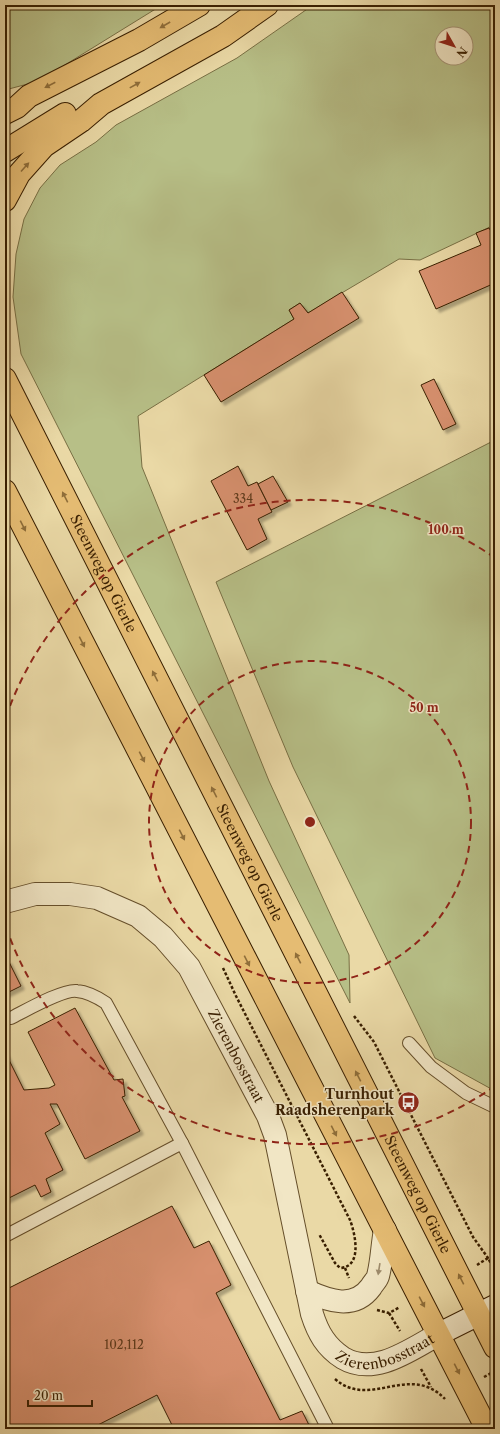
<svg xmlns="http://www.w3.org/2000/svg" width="500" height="1434" font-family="'Libre Caslon Text',serif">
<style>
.green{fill:#b7bf87;stroke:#786f44;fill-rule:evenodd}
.building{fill:#d7906e;stroke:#391f01;filter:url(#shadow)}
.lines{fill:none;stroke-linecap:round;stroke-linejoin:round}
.lane-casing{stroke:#654e2a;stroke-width:14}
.street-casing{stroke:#654e2a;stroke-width:24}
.secondary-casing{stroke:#391f01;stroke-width:24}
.primary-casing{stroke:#391f01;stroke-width:24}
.highway-casing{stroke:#391f01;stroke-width:24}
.path{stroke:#391f01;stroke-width:2.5;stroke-dasharray:3 2;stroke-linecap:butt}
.lane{stroke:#f1e6c5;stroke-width:12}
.street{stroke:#f1e6c5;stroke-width:22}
.secondary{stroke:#f1e6c5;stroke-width:22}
.primary{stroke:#e5bc73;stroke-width:22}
.highway{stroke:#e5bc73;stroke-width:22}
.oneway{fill:#8f6e3a}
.oneway2{fill:#9e8c6d}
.ring{fill:none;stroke:#8f2418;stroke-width:2;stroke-dasharray:7 5}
.labels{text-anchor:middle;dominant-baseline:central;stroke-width:3;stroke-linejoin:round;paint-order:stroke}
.number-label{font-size:12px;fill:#603b1c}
.street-label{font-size:14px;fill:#391f01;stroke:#f1e6c5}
.poi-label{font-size:14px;font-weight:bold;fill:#391f01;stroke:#f1e6c5;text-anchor:end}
.centre{fill:#8f2418;stroke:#f1e6c5;stroke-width:2}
.ring-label{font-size:12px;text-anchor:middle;font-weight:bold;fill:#8f2418;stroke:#f1e6c5;stroke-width:3;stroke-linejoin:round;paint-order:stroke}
</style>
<defs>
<filter id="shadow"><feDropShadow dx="3.5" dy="3.5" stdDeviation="1" flood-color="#0004"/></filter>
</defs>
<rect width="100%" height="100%" fill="#ead9a6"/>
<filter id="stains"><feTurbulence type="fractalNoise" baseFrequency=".005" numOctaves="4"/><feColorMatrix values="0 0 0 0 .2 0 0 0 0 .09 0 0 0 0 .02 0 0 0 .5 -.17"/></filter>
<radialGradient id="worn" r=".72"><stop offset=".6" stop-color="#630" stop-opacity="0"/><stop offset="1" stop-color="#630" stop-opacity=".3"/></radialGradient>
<g class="green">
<polygon points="5,5 162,5 39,81 5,90"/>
<path d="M313 5H495V226H492L420 260 399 259 308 313 300 303 289 310 294 319 138 416 142 467 269 781 349 955 350 1003 21 354 13 297 16 254 24 219 40 188 60 165 96 142 116 125 237 58ZM442 34H466V58H442Z"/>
<polygon points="495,440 495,1091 435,1058 293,767 216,582"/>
</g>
<g class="building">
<polygon points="489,228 495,238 495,283 436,309 419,271 481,245 476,233"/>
<polygon points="342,292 359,318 221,402 204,375 294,319 289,310 300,303 308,313"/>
<polygon points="434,379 456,424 443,430 421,385"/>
<polygon points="238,466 248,486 257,482 272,512 258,519 267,539 247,550 211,481"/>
<polygon points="273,476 288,502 271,510 258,484"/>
<polygon points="8,960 21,986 5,994 5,962"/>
<polygon points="75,1008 114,1080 123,1079 125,1096 122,1097 140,1131 85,1159 57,1104 50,1104 60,1124 45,1133 63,1170 46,1179 51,1192 41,1197 35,1185 5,1200 5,1052 24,1090 49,1088 55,1085 28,1032"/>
<polygon points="172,1206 194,1248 209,1241 231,1285 216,1293 280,1420 302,1411 311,1429 174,1429 157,1395 90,1429 5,1429 5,1290"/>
</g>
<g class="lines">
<defs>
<g id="lane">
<path d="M11 1018C25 1011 63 989 77 991 88 992 97 997 106 1003L182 1143"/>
<polyline points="409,1043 431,1067 466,1093 495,1107"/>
<polyline points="5,1236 182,1143 328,1429"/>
</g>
<g id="street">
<path id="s1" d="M5 902 35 894H70L97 898 138 916 163 937 189 967 268 1116 275 1135 312 1314C318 1333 326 1347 343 1358 375 1377 411 1349 439 1334"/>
<path d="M307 1291C329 1301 354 1310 371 1287 373 1283 377 1280 378 1276 382 1261 382 1245 385 1230"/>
</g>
<polyline id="secondary" points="439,1334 495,1306"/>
<g id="primary">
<path id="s2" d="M5 379 495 1347"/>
<polyline points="5,491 487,1429"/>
</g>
<g id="highway">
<polyline points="5,113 17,107 29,96 139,40 199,5"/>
<polyline points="5,151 65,114"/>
<polyline points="5,200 19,174 44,146 81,121 101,104 223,36 267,5"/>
</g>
</defs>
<use href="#lane" class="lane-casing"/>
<use href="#street" class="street-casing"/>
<use href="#secondary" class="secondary-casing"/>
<use href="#primary" class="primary-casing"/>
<use href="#highway" class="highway-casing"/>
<g class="path">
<path d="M223 968 236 996 350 1220C355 1233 363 1267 340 1268L335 1263 319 1234"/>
<polyline points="354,1016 374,1042 473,1237 488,1258 495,1261"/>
<polyline points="477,1265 488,1258 495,1271"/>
<polyline points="345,1268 349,1278"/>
<polyline points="377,1310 389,1313 400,1307"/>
<polyline points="389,1313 400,1331"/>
<polyline points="421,1369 431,1387"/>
<polyline points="484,1377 495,1371"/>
<path d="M335 1379C370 1410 409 1362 445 1399"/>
</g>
<use href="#lane" class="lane"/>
<use href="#street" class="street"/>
<use href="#secondary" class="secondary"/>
<use href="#primary" class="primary"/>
<use href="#highway" class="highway"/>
</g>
<defs><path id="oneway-solid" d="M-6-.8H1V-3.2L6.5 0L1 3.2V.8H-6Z"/></defs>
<g class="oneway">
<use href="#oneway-solid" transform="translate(165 25) rotate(150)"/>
<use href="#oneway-solid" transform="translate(50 85) rotate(153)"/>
<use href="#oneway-solid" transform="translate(135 85) rotate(-29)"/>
<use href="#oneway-solid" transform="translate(25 167) rotate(-48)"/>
<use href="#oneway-solid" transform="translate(65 497) rotate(-117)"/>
<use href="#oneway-solid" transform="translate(23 526) rotate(63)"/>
<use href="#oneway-solid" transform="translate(82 642) rotate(63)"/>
<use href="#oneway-solid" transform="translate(155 676) rotate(-117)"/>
<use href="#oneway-solid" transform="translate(142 757) rotate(63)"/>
<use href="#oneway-solid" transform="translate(214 792) rotate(-117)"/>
<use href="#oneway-solid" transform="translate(182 835) rotate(63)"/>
<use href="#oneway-solid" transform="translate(298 958) rotate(-117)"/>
<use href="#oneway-solid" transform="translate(247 961) rotate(63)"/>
<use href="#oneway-solid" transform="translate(358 1076) rotate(-117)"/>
<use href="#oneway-solid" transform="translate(334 1131) rotate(63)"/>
<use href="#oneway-solid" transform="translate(461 1279) rotate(-117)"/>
<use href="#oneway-solid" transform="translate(422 1302) rotate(62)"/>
<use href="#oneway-solid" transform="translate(457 1369) rotate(63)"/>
</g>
<use class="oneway2" href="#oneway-solid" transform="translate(379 1269) rotate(99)"/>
<g class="ring">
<circle cx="310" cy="822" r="161"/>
<path d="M495 1086A322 322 0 0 1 6 927M6 717A322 322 0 0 1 495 558"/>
</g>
<defs>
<symbol id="bus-disc" viewBox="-11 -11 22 22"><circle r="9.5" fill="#8f2418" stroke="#f1e6c5"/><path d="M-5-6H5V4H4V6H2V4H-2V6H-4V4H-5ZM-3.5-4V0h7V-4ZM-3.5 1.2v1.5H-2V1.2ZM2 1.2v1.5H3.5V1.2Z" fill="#fff"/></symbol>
</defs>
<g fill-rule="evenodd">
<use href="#bus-disc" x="396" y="1090" width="25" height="25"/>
</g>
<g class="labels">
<g class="number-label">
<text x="243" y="498">334</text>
<text x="124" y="1344">102,112</text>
</g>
<g class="street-label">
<text stroke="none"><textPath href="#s2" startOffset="218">Steenweg op Gierle</textPath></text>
<text stroke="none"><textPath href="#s2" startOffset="542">Steenweg op Gierle</textPath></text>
<text stroke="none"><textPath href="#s1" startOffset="311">Zierenbosstraat</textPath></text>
<text stroke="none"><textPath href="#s2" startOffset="914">Steenweg op Gierle</textPath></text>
<text stroke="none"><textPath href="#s1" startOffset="682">Zierenbosstraat</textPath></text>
</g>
<g class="poi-label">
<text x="394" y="1094">Turnhout<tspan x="394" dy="16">Raadsherenpark</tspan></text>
</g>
</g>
<circle cx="310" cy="822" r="6" class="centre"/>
<g class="ring-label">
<text x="446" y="534">100 m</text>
<text x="424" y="712">50 m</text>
</g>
<rect width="500" height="1434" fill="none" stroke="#ead9a6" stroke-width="20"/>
<rect x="6" y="6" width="488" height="1422" fill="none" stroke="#391f01" stroke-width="2"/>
<rect x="10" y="10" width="480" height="1414" fill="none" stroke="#391f01"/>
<g transform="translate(454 46) rotate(129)"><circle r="19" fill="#f1e6c5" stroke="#a79677"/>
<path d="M0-3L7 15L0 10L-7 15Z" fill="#8f2418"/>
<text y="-6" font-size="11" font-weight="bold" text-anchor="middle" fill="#391f01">N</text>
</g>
<path d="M28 1400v6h64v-6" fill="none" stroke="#391f01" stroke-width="2"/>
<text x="34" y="1400" font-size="12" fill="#391f01" stroke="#f1e6c5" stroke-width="3" paint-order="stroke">20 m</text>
<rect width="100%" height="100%" filter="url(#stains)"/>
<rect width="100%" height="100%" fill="url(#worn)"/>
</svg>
